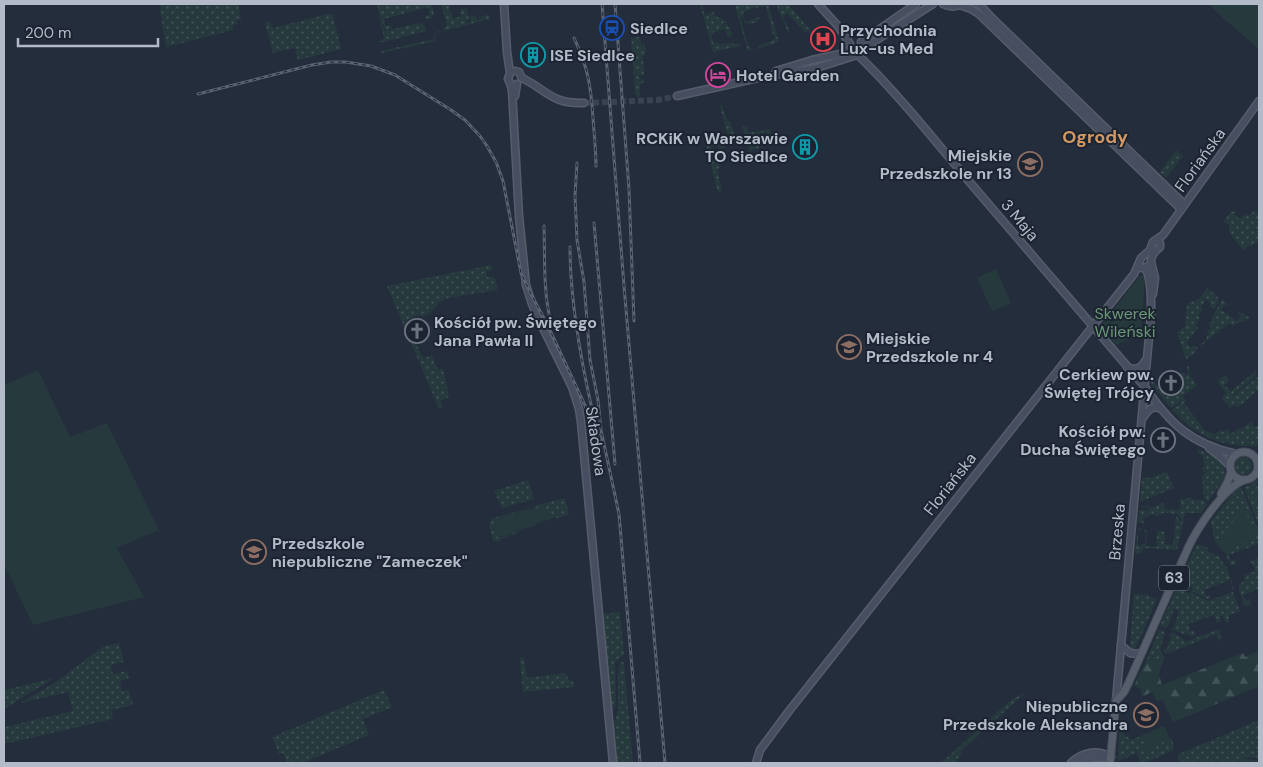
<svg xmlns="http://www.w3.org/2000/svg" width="1263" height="767" font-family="'DM Sans',sans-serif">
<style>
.grass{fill:url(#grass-dots)}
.forest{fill:url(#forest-firs)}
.green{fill:#263a3d}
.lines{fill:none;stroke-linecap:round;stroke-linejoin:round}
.secondary-tunnel{stroke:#394251;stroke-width:6;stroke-dasharray:6 3;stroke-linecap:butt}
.secondary-casing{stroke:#565d6a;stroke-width:9}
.primary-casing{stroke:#414855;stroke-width:9}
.secondary{stroke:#464e5f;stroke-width:6}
.primary{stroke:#565e6c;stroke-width:7}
.rail-casing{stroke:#5a6373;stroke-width:3}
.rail{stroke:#1d2431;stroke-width:1;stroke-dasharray:4;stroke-linecap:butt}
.labels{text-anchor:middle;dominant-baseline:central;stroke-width:4;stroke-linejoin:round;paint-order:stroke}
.shield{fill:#1d2431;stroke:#868d9b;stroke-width:1}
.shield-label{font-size:15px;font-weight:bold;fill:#b3bac8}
.poi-label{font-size:16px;font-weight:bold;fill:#b3bac8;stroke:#1d2431;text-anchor:start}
.street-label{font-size:16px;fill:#b3bac8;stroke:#1d2431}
.park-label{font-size:16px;fill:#6b9877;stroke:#1d2431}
.neighbourhood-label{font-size:18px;font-weight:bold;fill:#d29864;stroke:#1d2431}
</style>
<defs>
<pattern id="grass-dots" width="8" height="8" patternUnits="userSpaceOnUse" patternTransform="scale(1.25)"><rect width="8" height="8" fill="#263a3d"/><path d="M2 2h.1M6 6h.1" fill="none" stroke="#435458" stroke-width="1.8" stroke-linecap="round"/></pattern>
<pattern id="forest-firs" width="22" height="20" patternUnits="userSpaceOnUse" patternTransform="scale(1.25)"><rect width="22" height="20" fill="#263a3d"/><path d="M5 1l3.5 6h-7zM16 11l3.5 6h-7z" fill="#435458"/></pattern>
</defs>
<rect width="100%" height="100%" fill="#242d3c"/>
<g class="grass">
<polygon points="159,4 238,4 241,19 237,20 238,24 233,25 233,30 166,47"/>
<polygon points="377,4 432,4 434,13 432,18 425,19 425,16 430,15 428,7 384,19 385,26 391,25 392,28 385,30 382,20 381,20 384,31 420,23 425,26 426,31 431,30 379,43 379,41 383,40 384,38"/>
<polygon points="441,4 449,4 450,13 452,13 453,19 461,16 460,10 466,8 469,19 466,20 467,23 471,22 470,16 473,15 476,17 477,20 479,20 479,17 488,15 490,19 435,33 436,41 381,53 381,51 434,39 434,34 435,32 444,30 444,27 447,26"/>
<polygon points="700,4 706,4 702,5 705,15 714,12 715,16 726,21 722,24 723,26 725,26 724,24 726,22 728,27 730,27 732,36 728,37 725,29 711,33 713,43 718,42 719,44 740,43 740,46 713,52"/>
<path d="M745 4H768L779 42 757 49 759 47V45L764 44V43L772 41V40L775 39 772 31 766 6C760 7 748 9 743 13L745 21H747L760 17 761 18 758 19V22L748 24 744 22 743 17H740L748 45 753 50 748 51 735 6Z"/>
<polygon points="776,4 788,4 811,31 805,32 787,13 783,17 790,31 788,32"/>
<polygon points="328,14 333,14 341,49 298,60 295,48 273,53 265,23 270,21 273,28"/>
<polygon points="640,37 641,45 645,44 646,54 643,56 644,75 639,76 640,79 645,80 640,85 640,96 637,97 635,93 631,38"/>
<polygon points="722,105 726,118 731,123 735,139 745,136 742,126 746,126 748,133 770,129 773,144 760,147 759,145 767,143 765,132 750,136 752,146 758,145 759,148 751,150 756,174 753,162 747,164 747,161 752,159 747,140 732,144 730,138 728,137 720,106"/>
<polygon points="720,143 726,147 719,149 718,145 711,147 714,158 717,157 720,168 717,169 722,191 718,193 706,144"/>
<polygon points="1176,150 1183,156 1166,178 1160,172"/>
<polygon points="1255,210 1257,213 1259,212 1259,240 1251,246 1249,245 1243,250 1229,232 1229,225 1224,222 1225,219 1232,211 1233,212 1235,211 1236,213 1234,214 1239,219 1246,214 1248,216"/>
<polygon points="492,265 493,268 490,271 487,271 487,277 493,277 496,280 497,290 448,298 440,302 429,314 423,316 417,315 405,321 412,339 414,339 423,358 425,358 432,355 438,370 443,369 449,397 440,401 443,408 439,409 387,286"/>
<polygon points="1207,288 1217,296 1219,301 1214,309 1209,306 1211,303 1206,299 1201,307 1203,309 1198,316 1200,318 1195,326 1198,328 1186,343 1191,347 1194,345 1198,348 1191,357 1190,355 1186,360 1177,332 1185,327 1187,304 1200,298"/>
<path d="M1222 299 1229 305 1228 306 1225 304 1221 310 1237 321 1241 316 1238 313 1239 311 1241 313 1242 315V313L1249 317V318C1244 322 1238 322 1233 326L1230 323 1205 342 1202 347 1201 345 1206 339 1209 329H1211V327L1209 326 1210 321 1216 327 1211 320Z"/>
<path d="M1188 366 1191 372 1189 373 1190 376 1197 385 1183 396 1184 399 1171 408 1151 384 1150 381H1153L1154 383 1166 397C1170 394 1176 392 1179 387L1178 382 1170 374 1171 368 1178 376 1183 373 1185 375 1188 373 1187 367Z"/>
<polygon points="1256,371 1255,377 1232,395 1233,396 1259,376 1259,389 1242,404 1237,407 1235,405 1230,408 1222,399 1223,396 1226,393 1217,381 1225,375 1229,381 1224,385 1231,391"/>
<polygon points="1185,399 1186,401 1184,403 1206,432 1208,431 1212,434 1215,433 1213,440 1190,427 1172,410"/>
<path d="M1251 422 1254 427 1259 426V446C1244 447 1229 445 1214 440L1216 433 1221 430 1223 432 1227 429 1230 433H1232L1240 428 1241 429Z"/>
<path d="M1199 449C1208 454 1230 463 1224 478 1221 484 1212 495 1208 502L1204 498 1202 475H1204V473L1211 470 1204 472 1202 468 1205 465 1202 455 1199 454 1197 450Z"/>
<circle cx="1243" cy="466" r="9"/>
<polygon points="1167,472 1174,488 1140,502 1142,478 1148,478"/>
<polygon points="528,480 534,499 502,508 494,491"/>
<polygon points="1258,480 1259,482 1256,483 1259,490 1257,498 1259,505 1259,527 1244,487 1250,485"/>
<polygon points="1238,488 1242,488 1259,532 1259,544 1229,555 1231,561 1235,560 1237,564 1231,566 1225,553 1215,542 1211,522 1235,490"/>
<polygon points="1191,497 1194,500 1203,500 1207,504 1201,513 1185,513 1183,522 1178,514 1163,513 1156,517 1154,514 1143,518 1144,523 1138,522 1139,510 1148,511 1149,507 1146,506 1143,508 1140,506 1150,507 1151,508 1163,503 1166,509 1177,510 1181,508 1180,504 1181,502 1179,501 1181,499 1185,499"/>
<path d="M565 498 569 515 557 518 555 517 536 524 535 526C529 526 519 530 515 535L512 534 501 539 500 541 497 542 493 541 489 524 492 518 532 508V509L493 519 499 538 549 518 545 506 534 509V506Z"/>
<polygon points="1176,516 1183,523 1177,550 1147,548 1143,549 1140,554 1136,554 1135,551 1138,530 1139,528 1142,529 1141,531 1138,531 1138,545 1142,546 1142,544 1145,544 1146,533 1144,532 1144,529 1147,530 1146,546 1157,547 1157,531 1165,532 1164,544 1173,545"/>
<polygon points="1197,544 1207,547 1208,552 1219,556 1224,565 1226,565 1234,589 1232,590 1231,587 1233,586 1230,580 1204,590 1206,596 1210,595 1211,598 1208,599 1191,591 1193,588 1182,582 1180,585 1178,584"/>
<polygon points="1259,558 1259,589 1243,595 1246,601 1250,599 1251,602 1250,602 1251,604 1245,607 1239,590 1239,584 1245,581 1244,576 1255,571 1252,563 1250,563 1250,561"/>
<polygon points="1177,587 1189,594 1190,592 1208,601 1220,597 1221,598 1221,596 1233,592 1240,611 1229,615 1229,622 1226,623 1222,615 1220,617 1221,621 1217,623 1214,615 1188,624 1190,631 1193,630 1196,635 1191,636 1181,633 1171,629 1171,628 1174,628 1179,611 1174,609 1168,626 1165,628 1160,626"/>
<polygon points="1134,594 1146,595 1157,599 1137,645 1135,649 1131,649 1130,643"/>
<polygon points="620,612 624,655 619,658 615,663 616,701 615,708 612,711 603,614"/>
<path d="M1159 629 1164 631 1165 633C1164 641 1156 650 1165 657L1162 663 1147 659Z"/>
<path d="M1219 629 1222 638 1220 642 1216 633V634L1166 654 1163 651 1164 649H1167L1171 637 1169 636 1171 633C1177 634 1181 636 1185 642Z"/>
<polygon points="119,643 124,662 112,665 111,669 113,674 127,671 129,678 120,681 122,691 129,690 133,705 111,710 113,719 4,744 4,727 73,711 68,692 20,703 56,682 104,646"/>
<polygon points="524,657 527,678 566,673 568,679 574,683 574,687 523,692 520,658"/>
<polygon points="620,662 623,662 624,663 633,763 616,763 612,722 615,721 618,710 618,674"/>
<polygon points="54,678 4,709 4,690"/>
<polygon points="384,690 392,707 363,719 369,735 302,763 287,763 283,753 279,754 272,737"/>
<polygon points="1025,693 960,752 962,754 956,760 960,763 941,763 1012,699"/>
<polygon points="1259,720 1259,758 1246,757 1246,759 1257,760 1258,763 1180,763 1178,759 1179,754"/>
<path d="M1120 732 1132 740 1147 733 1146 749 1171 738 1174 746 1173 750C1164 754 1148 764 1140 762L1137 753 1118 761 1119 733Z"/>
</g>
<polygon class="forest" points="1259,651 1259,686 1188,716 1171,696 1157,701 1152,692 1141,697 1141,689 1134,686 1147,659 1162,663 1159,675 1162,685 1243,653 1245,657"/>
<g class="green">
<polygon points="1213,4 1259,4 1259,49 1214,10 1211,6"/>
<polygon points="996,269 1011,303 992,311 977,278"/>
<polygon points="1141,274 1145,276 1141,335 1116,345 1101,326"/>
<polygon points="38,370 70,437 107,423 159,530 123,545 117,548 144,597 33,625 4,564 4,385"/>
<polygon points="545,506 549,518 498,538 493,519"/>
<polygon points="1244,509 1256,538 1225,550 1216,542"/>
<polygon points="1171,696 1188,716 1173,722 1162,699"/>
<polygon points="1163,726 1165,727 1170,739 1146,749 1147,733"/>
</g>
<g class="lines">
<polyline class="secondary-tunnel" points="584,103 658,100 677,96"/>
<defs>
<g id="secondary">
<polyline points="504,4 507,52 510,73 508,79 510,83 512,90 519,216 526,285 532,304 537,316 572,387 579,409 581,422 613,763"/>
<polyline points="818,4 838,26 850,44"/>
<path d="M943 4C949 7 956 7 962 4"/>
<polyline points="979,4 992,18 1184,204"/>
<polyline points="960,5 971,9 979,14 1181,209"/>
<polyline points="861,42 916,4"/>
<polyline points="864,48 933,4"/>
<path d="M859 56C898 94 932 137 967 179 1026 248 1086 318 1145 387 1170 424 1191 444 1236 454"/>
<polyline points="515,71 519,72 522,78"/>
<polyline points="776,71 812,60 840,54 849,50"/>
<path d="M522 78C547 90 551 104 584 103"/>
<polyline points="515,96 517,84"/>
<polyline points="677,96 762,77 816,68 854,56"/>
<path d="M1156 240 1160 243V247C1158 249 1156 250 1154 253 1148 260 1155 267 1141 268L1138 265 1141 258 1150 250 1153 242 1163 235 1259 101"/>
<polyline points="1151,262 1155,278 1153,294"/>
<path d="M1127 367C1135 371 1142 368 1145 361"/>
<path d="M1142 419C1147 412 1151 404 1161 409"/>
<polyline points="1209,448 1222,458 1230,466"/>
<polyline points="1121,645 1130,653 1137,654 1142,652"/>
<path d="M1116 701 1151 315C1151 303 1152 278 1145 268"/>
<polyline points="756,763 760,750 789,711 1134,274 1138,265"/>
<path d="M1071 763C1082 752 1097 749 1111 757"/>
<path d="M1073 763C1080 761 1087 759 1094 758 1101 758 1105 759 1111 757"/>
</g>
<g id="primary">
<circle cx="1244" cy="466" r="14"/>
<polyline points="1221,494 1228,481 1231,472"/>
<path d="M1110 763 1116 701 1124 692 1129 682 1188 548C1197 528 1224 488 1244 480"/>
</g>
</defs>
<use href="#secondary" class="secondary-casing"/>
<use href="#primary" class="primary-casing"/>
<use href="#secondary" class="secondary"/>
<use href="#primary" class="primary"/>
<defs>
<g id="rail">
<polyline points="602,4 624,286 665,763"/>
<polyline points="615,4 629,189 634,321"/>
<path d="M574 38C588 67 591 87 593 118 594 134 596 150 596 166"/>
<polyline points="198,94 312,65 331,62 346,62 371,66 395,75 451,110 465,120 480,136 487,146 496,162 503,181 521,273 530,292 548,326 602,442"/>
<polyline points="577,163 575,196 577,240 584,282 590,360 598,400 601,430 619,514 640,763"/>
<polyline points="594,223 615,464"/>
<path d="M544 226C545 258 543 292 551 323"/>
<path d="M570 247C570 301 580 356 592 409"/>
</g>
</defs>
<use href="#rail" class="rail-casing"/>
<use href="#rail" class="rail"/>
</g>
<defs>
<symbol id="station-ring" viewBox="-11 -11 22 22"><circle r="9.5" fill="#1d2431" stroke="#1a4fb4" stroke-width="1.5"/><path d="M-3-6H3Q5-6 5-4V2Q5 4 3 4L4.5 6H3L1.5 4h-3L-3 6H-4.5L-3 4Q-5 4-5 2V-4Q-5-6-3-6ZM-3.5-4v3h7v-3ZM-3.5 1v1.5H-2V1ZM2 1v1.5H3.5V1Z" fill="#1a4fb4"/></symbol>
<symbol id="hospital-ring" viewBox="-11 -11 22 22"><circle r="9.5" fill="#1d2431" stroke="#e0444e" stroke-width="1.5"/><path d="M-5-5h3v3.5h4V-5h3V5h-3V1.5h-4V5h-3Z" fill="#e0444e"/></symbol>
<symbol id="building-ring" viewBox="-11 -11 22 22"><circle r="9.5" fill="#1d2431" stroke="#0f9aa8" stroke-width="1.5"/><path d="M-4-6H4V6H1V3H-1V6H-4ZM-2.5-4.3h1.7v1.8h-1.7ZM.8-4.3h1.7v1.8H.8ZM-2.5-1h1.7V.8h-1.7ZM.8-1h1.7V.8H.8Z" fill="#0f9aa8"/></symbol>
<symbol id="hotel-ring" viewBox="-11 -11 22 22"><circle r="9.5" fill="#1d2431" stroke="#d1479c" stroke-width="1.5"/><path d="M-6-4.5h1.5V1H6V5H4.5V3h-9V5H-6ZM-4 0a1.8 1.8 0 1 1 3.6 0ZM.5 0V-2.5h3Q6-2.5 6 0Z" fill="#d1479c"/></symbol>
<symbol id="school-ring" viewBox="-11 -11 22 22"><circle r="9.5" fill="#1d2431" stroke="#8d6e63" stroke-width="1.5"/><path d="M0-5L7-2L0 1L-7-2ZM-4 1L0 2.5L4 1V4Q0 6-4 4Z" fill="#8d6e63"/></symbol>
<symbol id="church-ring" viewBox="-11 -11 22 22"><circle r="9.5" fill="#1d2431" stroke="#6b7280" stroke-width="1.5"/><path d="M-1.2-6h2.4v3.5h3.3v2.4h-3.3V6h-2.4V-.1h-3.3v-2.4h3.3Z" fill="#6b7280"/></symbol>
</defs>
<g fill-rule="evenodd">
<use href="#station-ring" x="598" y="14" width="28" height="28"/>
<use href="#hospital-ring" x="809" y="25" width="28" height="28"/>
<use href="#building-ring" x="519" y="41" width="28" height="28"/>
<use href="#hotel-ring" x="704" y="61" width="28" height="28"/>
<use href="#building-ring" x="791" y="133" width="28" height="28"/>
<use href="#school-ring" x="1016" y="150" width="28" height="28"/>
<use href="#church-ring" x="403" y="317" width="28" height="28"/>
<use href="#school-ring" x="835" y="333" width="28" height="28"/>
<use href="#church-ring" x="1157" y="369" width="28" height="28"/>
<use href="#church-ring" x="1149" y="426" width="28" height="28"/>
<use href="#school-ring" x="240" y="538" width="28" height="28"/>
<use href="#school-ring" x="1132" y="701" width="28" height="28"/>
</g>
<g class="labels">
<rect class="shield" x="1159" y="565.5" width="30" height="25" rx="4"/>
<g class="shield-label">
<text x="1174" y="578">63</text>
</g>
<g class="poi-label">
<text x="630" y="28">Siedlce</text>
<text x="840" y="30">Przychodnia<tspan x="840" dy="18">Lux-us Med</tspan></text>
<text x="550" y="55">ISE Siedlce</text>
<text x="736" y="75">Hotel Garden</text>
<text x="788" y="138" text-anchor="end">RCKiK w Warszawie<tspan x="788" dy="18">TO Siedlce</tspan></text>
<text x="1012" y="155" text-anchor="end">Miejskie<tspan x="1012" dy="18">Przedszkole nr 13</tspan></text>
<text x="434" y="322">Kościół pw. Świętego<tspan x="434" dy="18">Jana Pawła II</tspan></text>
<text x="866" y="338">Miejskie<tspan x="866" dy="18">Przedszkole nr 4</tspan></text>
<text x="1154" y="374" text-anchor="end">Cerkiew pw.<tspan x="1154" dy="18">Świętej Trójcy</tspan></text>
<text x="1146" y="431" text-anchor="end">Kościół pw.<tspan x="1146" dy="18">Ducha Świętego</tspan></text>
<text x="272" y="543">Przedszkole<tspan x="272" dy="18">niepubliczne "Zameczek"</tspan></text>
<text x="1128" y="706" text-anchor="end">Niepubliczne<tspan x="1128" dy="18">Przedszkole Aleksandra</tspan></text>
</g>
<g class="street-label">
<text transform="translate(1200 160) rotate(-54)">Floriańska</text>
<text transform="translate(1020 220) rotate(50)">3 Maja</text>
<text transform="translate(596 441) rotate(82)">Składowa</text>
<text transform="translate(950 484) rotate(-52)">Floriańska</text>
<text transform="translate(1117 532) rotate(-85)">Brzeska</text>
</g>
<g class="park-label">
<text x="1125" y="313">Skwerek<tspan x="1125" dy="18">Wileński</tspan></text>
</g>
<g class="neighbourhood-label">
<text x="1095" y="137">Ogrody</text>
</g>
</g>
<rect width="1263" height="767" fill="none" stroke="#b3bac8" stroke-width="10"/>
<path d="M18 38v8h140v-8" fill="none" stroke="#b3bac8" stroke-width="2.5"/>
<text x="25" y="38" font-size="15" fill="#b3bac8" stroke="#1d2431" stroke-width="4" paint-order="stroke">200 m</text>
</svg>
